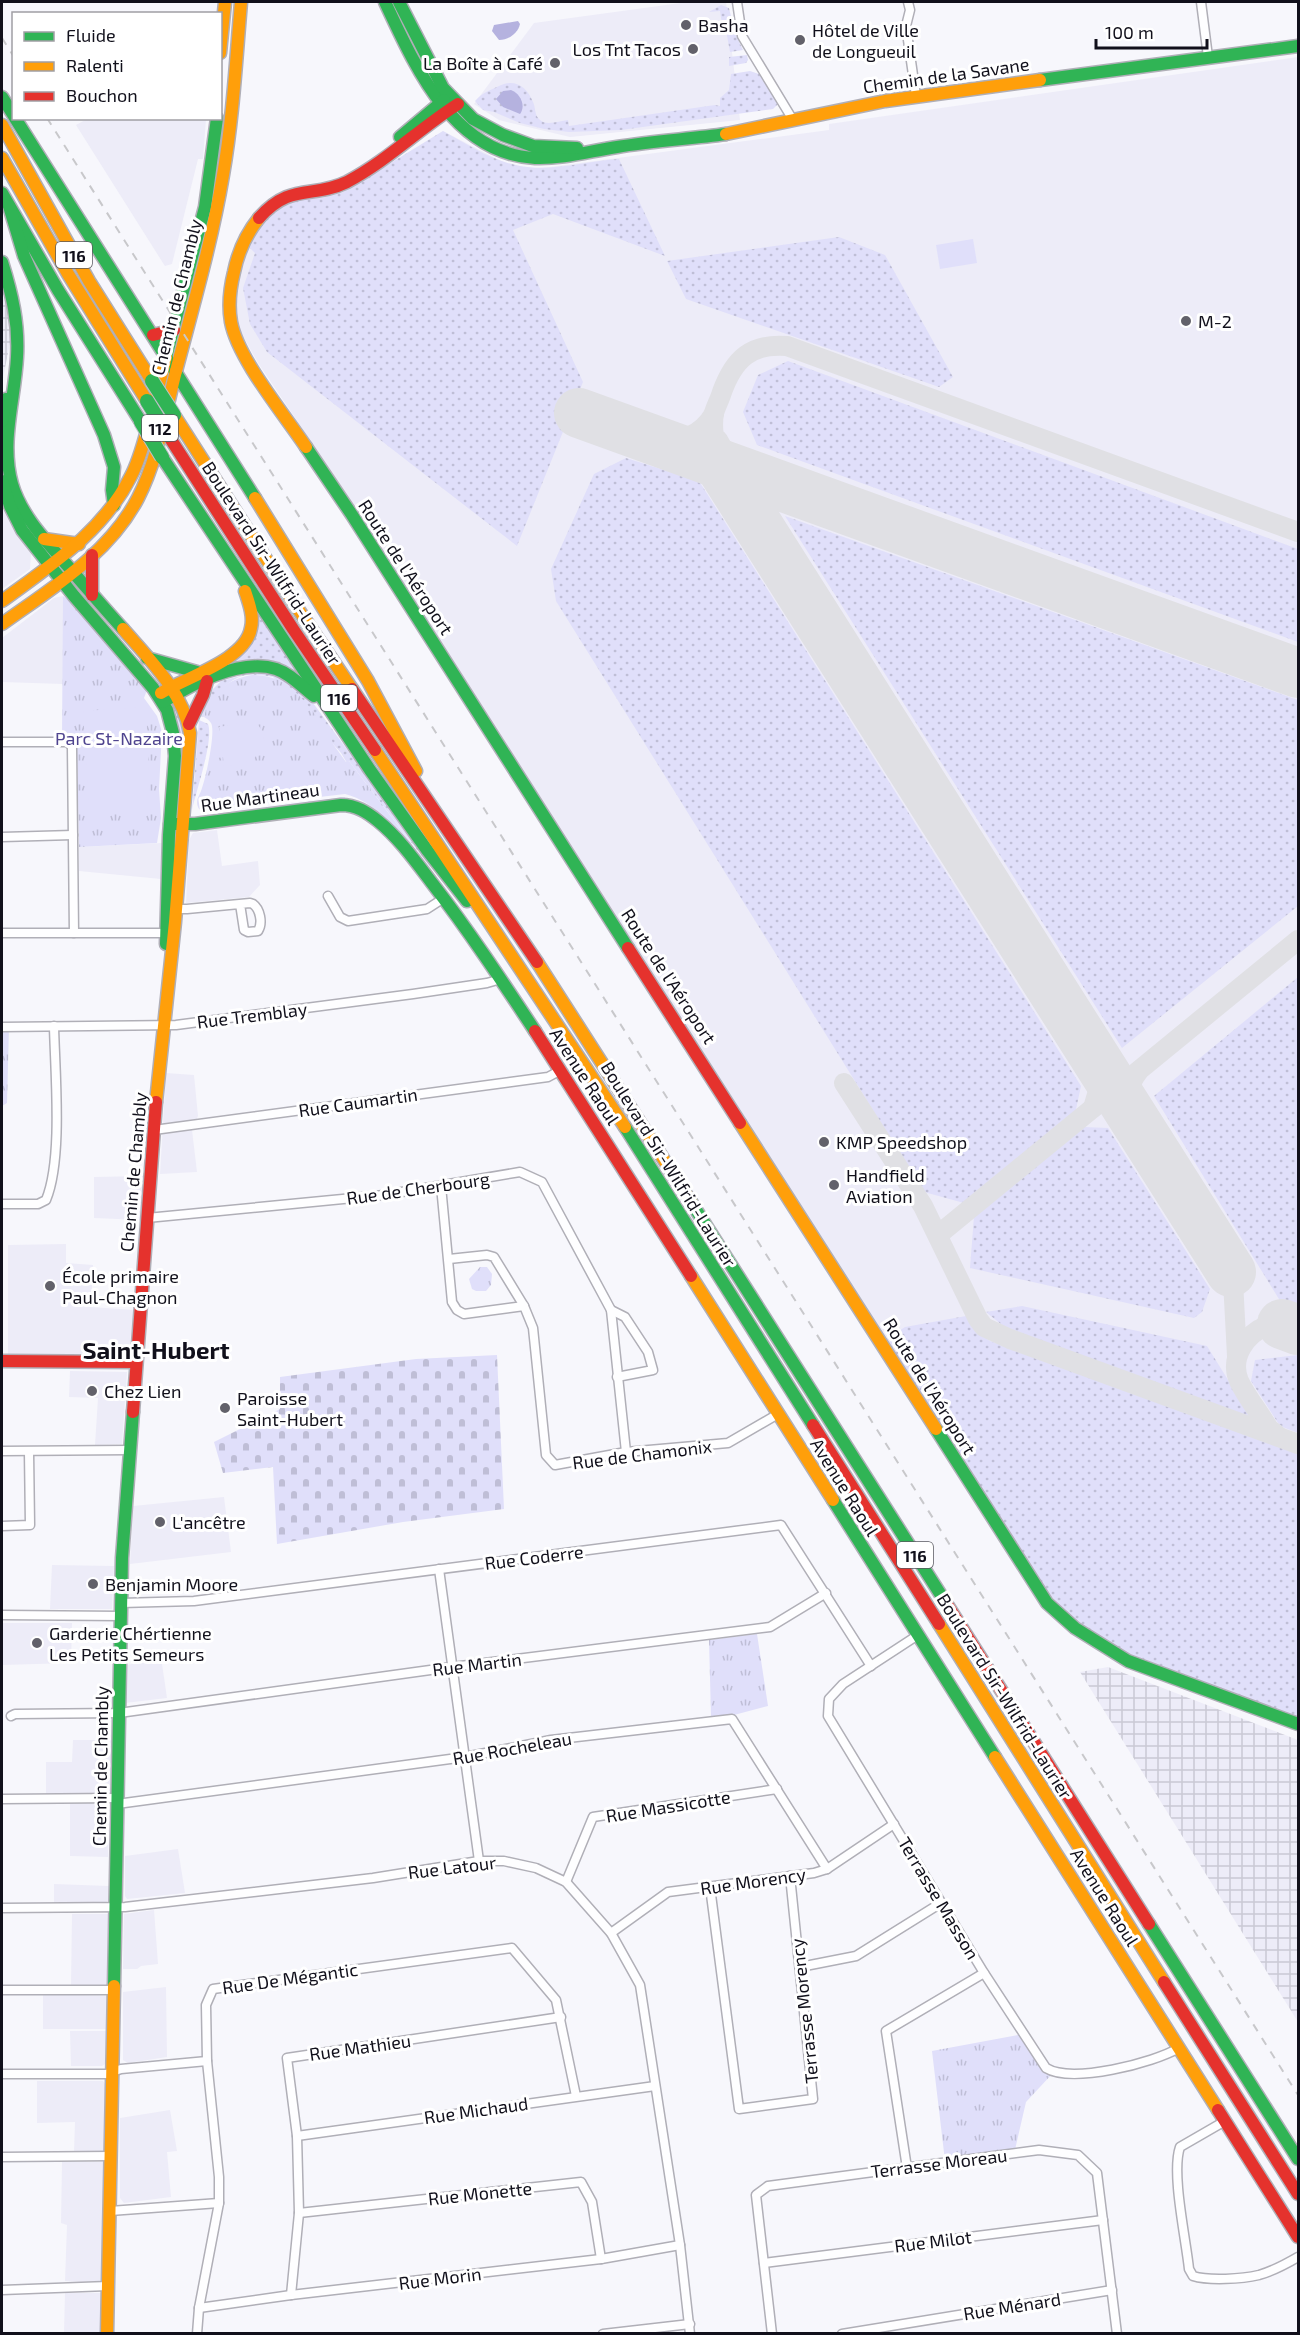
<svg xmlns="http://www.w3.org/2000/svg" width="1300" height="2335" font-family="'Exo 2',sans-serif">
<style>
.built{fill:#edecf8}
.industrial{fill:url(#industrial-grid)}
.grass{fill:url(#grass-dots)}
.cemetery{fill:url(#cemetery-stones)}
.park{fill:url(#park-tufts)}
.pitch{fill:#e0dffa}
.water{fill:#b5b2df}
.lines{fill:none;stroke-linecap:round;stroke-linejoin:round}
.taxiway{stroke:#e0e0e4;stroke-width:20}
.runway{stroke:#e0e0e4;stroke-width:50}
.street-casing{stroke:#b0afb7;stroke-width:11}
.fast-casing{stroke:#b0afb7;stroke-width:15}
.slow-casing{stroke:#b0afb7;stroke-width:15}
.jam-casing{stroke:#b0afb7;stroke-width:15}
.street{stroke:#fefeff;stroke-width:8}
.fast{stroke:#30b455;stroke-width:12}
.slow{stroke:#ff9f0a;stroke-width:12}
.jam{stroke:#e5322d;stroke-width:12}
.rail{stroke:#c8c8cb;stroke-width:2;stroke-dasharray:8 8;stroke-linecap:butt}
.fast-bridge-casing{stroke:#bfbfc9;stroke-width:16;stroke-linecap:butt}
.fast-bridge{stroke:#30b455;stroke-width:14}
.poi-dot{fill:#62616a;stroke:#fff;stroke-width:2}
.labels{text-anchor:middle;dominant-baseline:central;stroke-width:6;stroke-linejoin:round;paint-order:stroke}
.shield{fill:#fff;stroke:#58585f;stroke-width:1.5}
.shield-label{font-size:16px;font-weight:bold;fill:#11101b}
.poi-label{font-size:18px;fill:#11101b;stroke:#fff;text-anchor:start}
.street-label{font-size:18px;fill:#11101b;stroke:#fff}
.park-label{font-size:18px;fill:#4f448f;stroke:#fff}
.district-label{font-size:24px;font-weight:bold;fill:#11101b;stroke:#fff}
</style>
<defs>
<pattern id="industrial-grid" width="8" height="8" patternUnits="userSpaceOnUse" patternTransform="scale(1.5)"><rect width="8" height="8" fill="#edecf8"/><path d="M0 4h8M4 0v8" fill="none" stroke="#cac9d4"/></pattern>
<pattern id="grass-dots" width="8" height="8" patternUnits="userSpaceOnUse" patternTransform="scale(1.5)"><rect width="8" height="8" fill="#e0dffa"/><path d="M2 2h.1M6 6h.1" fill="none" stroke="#bfbed6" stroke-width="1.8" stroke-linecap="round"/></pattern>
<pattern id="cemetery-stones" width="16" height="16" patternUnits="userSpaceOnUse" patternTransform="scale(1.5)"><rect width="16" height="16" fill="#e0dffa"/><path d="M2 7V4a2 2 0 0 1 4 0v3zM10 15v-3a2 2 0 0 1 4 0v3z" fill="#bfbed6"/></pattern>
<pattern id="park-tufts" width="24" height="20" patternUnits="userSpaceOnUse" patternTransform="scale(1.5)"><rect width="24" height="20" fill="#e0dffa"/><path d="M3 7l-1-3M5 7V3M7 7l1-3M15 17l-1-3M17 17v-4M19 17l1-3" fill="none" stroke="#bfbed6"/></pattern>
</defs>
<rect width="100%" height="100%" fill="#f7f7fc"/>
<g class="built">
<polygon points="688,2 726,2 740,120 570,137 499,120 474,104 534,23"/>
<polygon points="1298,57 1298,1717 1122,1651 1069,1617 825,1248 368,526 258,363 238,327 230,285 246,244 350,193 443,131 520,171 829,130 829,124"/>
<polygon points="87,119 206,119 203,159 198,159 172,264 165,266 163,263 76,125"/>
<polygon points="2,507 31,554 30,569 2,589"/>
<polygon points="63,596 63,684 2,682 2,638 54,598"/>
<polygon points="217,830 222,866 258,861 260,885 249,897 186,903 189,840 193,833"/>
<polygon points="162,843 161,879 79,871 79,847"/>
<polygon points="166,1073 194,1075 198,1116 192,1130 197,1172 160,1174"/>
<polygon points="143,1176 141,1220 94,1218 94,1177"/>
<polygon points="66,1244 66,1263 93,1265 91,1307 134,1310 129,1350 125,1354 8,1357 8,1245"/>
<polygon points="70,1371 127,1372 122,1444 95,1445 98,1398 69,1397"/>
<polygon points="224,1497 231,1552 130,1564 133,1506"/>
<polygon points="52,1565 114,1566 112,1609 50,1609"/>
<polygon points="2,1623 72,1623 71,1663 2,1665"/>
<polygon points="161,1657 167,1698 125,1703 127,1665"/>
<polygon points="73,1740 112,1740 110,1795 46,1795 46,1762 72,1762"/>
<polygon points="70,1802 109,1803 108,1857 70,1856"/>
<polygon points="178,1849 185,1893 127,1899 125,1896 125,1856"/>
<polygon points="54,1884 109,1886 109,1900 102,1905 54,1904"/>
<polygon points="154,1910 158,1964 141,1966 137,1969 123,1969 124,1914"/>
<polygon points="72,1914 108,1914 107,1985 71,1986"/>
<polygon points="166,1987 167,2057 128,2063 123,2060 123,1992"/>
<polygon points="43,1994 108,1996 106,2029 43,2029"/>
<polygon points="70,2031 106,2031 105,2064 102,2066 71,2066"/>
<polygon points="37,2081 103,2081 105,2084 105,2151 74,2152 75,2122 37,2123"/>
<polygon points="170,2110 177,2151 167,2152 171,2197 124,2203 120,2198 120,2118"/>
<polygon points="62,2162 103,2162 102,2279 96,2283 65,2281 67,2225 61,2223"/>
<polygon points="65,2293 101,2293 100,2333 64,2333"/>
</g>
<g class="industrial">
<polygon points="2,286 9,312 11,338 2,383"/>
<polygon points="1108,1667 1298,1740 1298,2022 1080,1672"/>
</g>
<g class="grass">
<polygon points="721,5 729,8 735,33 743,50 730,52 726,30 723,30 720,11 709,12"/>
<polygon points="747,55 748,60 746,63 729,66 729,57"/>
<path d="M750 71 759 74 778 104 773 109 621 130 569 132 544 129 520 123 494 112 483 110 475 101C482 93 490 90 499 86 515 78 527 87 533 102 536 108 534 115 540 120 546 126 559 121 568 120L569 126 715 105 720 106V98L729 90 731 74Z"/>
<path d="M443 131C467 144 492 161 520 166 552 172 586 161 619 159L665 256 553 214 513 230 583 382 517 546 267 352 250 324 243 288 255 253 245 243 274 208 299 199 322 198 343 192Z"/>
<polygon points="839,237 885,255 953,377 939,387 686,299 667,261"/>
<polygon points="788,361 1298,549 1298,642 757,445 743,412 758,375"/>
<polygon points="626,458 699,481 1081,1086 1075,1114 964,1203 924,1192 556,601 551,569 594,474"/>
<polygon points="785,516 1298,700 1298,906 1122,1048"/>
<polygon points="258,613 305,685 228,662"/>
<path d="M263 670 305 692 430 863V867L349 761 347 763 341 753 273 677C263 675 249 673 239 677 224 684 207 702 204 717L200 716 212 690 221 681Z"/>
<polygon points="177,705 185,727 184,765 181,765 172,708"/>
<path d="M199 720 208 724C214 740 196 791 192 810Z"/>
<polygon points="345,797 345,798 237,812 237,811"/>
<polygon points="1298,977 1298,1310 1282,1304 1154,1096"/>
<polygon points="1084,1127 1108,1128 1210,1289 1202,1312 1194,1318 970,1268 974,1216"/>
<polygon points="1022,1306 1207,1346 1251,1417 1007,1329 986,1312"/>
<polygon points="966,1316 976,1332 990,1341 1298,1453 1298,1717 1122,1651 1090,1633 1069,1617 1043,1587 885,1340 905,1327"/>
<polygon points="1298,1355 1298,1433 1280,1426 1251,1381 1255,1360"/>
</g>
<polygon class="cemetery" points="497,1355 504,1509 403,1522 277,1544 273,1467 223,1473 214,1442 280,1409 280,1377 416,1359"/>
<g class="park">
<polygon points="63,596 72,603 147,690 144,698 157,716 162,732 159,789 161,818 157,843 79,847 77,747 73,738 62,737"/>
<path d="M252 675C291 674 309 707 331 736L333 744 346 762 349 761 412 844C389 827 377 802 345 794L252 805 251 803 234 805V808C224 811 209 815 199 809 194 800 200 796 202 788 206 777 216 731 211 723 209 720 206 718 204 717 210 692 228 679 252 675Z"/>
<polygon points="2,1027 9,1027 7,1103 2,1106"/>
<polygon points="480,1267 487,1267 492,1274 491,1285 486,1291 476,1291 472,1289 469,1279"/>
<polygon points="757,1634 768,1706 734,1715 711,1716 709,1640"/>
<polygon points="1023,2034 1053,2073 1026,2102 1014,2154 945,2161 932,2051"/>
</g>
<g class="pitch">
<polygon points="973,239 977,263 940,269 936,245"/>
<polygon points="146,707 151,812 89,815 83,711"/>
<path d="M246 722C249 723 253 722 256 724 264 727 266 748 265 755L256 756 251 763 248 761 238 762V764L224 767 223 757 218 758 216 746 222 745 219 727Z"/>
<polygon points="305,782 306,791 290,794 289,784"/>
</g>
<g class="water">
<path d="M518 21 520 24C518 33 509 40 499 40L492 31 494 25Z"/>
<path d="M511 90C521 94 526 106 520 114L503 107 496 99 503 91Z"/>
</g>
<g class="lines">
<g class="taxiway">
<polyline points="718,440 727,456 744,472"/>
<path d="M658 441C683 440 700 437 714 414"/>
<path d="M719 464C716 448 711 430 714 413 716 406 720 399 722 392 734 359 751 343 787 346L1298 532"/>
<path d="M745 503V493C752 474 769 482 784 487"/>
<polyline points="844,1083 923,1206 978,1319 984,1327 1010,1339 1298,1444"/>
<polyline points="1093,1108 1098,1091 1097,1058"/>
<path d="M1133 1114C1127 1098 1127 1086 1138 1072"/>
<polyline points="938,1235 1298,940"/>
<polyline points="1231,1272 1233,1281 1237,1356"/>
<path d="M1268 1325C1246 1334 1229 1357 1239 1381 1247 1398 1260 1413 1269 1429L1276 1434"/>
</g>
<g class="runway">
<polyline points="579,413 1298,673"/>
<polyline points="719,464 1231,1272"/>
<polyline points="1282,1324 1298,1330"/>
</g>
<defs>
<g id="street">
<polyline points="737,2 742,36 793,120"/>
<polyline points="908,2 910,10 906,26 916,96"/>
<polyline points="1201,2 1208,57"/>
<polyline points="2,742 68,742 72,747 74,933"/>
<polyline points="2,837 73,835"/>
<polyline points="328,896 340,917 348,921 427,909 444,898"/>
<path d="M176 909H187L250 903 253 904C260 909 263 923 258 931L248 932 244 930 240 904"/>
<polyline points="2,933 171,933"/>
<polyline points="2,1027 176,1025 413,994 487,983 501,979"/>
<polyline points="154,1130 548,1077 561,1070"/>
<polyline points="441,1186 452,1302 457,1310 464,1314 524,1306"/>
<path d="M2 1204H38L46 1200C63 1159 55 1073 54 1026"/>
<polyline points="147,1218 384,1195 520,1172 542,1182 611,1310 626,1452"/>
<polyline points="449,1259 487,1255 494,1257 524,1306 533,1328 546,1455 555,1465 626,1452 728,1443 778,1414"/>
<polyline points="611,1310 625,1317 648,1352 653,1370 617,1377"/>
<polyline points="2,1451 130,1450"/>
<polyline points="2,1526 30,1525 29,1452"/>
<polyline points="439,1569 479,1861"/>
<polyline points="121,1603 194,1601 781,1525 871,1666"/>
<polyline points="2,1615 121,1616"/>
<path d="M918 1635 843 1684 829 1699 828 1716 984 1973 1046 2068C1072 2084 1153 2063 1179 2048"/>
<polyline points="11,1716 15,1714 119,1713 452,1667 770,1627 826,1593"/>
<polyline points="2,1799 117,1798"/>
<polyline points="117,1804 465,1757 551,1740 732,1719 827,1869"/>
<polyline points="566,1882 593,1817 777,1789"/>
<polyline points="710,1887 739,2109 813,2099 790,1876"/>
<polyline points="2,1908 125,1907 373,1878 479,1861 504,1861 536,1868 566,1882 611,1933 640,1985 680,2245 690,2334"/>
<polyline points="611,1933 668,1892 814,1873 827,1869 894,1824"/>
<polyline points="800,1967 856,1956 941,1903"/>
<polyline points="2,1990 115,1990"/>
<polyline points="2,2074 106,2074 121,2069 207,2061"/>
<path d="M1225 2121 1180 2147C1171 2173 1186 2239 1189 2269L1193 2276C1209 2281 1242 2279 1259 2275 1273 2271 1286 2264 1298 2257"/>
<polyline points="297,2136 655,2086"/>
<polyline points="2,2157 111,2156"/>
<polyline points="907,2168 886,2031 984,1973"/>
<polyline points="110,2211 219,2203"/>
<polyline points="299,2213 581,2182 592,2202 601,2259"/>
<polyline points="764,2263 1103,2220"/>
<polyline points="2,2290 108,2286"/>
<polyline points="291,2295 299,2213 297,2136 287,2058 561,2017"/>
<polyline points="199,2308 291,2295 601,2259 680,2245"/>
<polyline points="197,2334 199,2308 219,2203 219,2177 207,2061 206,2005 213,1989 512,1948 556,2000 576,2096"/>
<polyline points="603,2334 690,2324"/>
<polyline points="772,2334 756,2195 768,2186 1039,2150 1078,2155 1097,2173 1117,2334"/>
<polyline points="842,2334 1112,2290"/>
</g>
<g id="fast">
<path d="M385 2C415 66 453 154 535 158 563 159 590 151 617 147 653 141 690 139 726 134"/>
<polyline points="399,2 443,88 473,119 503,135 533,146 577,148"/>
<polyline points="1040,80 1298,46"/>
<polyline points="2,97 14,116"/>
<polyline points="15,118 255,498"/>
<polyline points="400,137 444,100"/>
<polyline points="2,193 58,290 141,422"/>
<polyline points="9,206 24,256 104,435 114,467 112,490 114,505"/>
<path d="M2 262C12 294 19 323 17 357 15 399 0 442 12 484 21 515 45 540 66 564 85 586 104 608 123 629"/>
<polyline points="166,357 205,207 217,118"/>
<polyline points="2,421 6,399"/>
<polyline points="306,447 352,515 628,948"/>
<polyline points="162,457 370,770 427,850 467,901"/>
<polyline points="2,481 10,506 22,530 74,596 153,688 167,710 173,733 175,756 169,835 166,944"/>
<polyline points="147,658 197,672"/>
<path d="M163 702C192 684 241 658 276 669 291 674 302 687 314 696"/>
<path d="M170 824H195L341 805C356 805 367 812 378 821 399 838 416 862 432 883 469 931 502 981 535 1031"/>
<polyline points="625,1127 813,1425"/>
<polyline points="691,1202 946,1603"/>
<polyline points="936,1429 1047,1603 1075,1628 1128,1661 1298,1724"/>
<polyline points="833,1500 995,1757"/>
<polyline points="1149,1924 1298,2159"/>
<polyline points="114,1986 122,1558 133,1412"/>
</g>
<g id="slow">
<polyline points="220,53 225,2"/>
<polyline points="2,125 89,281 152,381"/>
<polyline points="726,134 885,101 1040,80"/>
<polyline points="2,158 68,274 147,401"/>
<path d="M259 218C247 233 238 252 234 272 230 288 228 305 231 322 238 359 284 414 306 447"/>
<path d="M176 371C193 306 212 241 223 175 233 118 236 60 241 2"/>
<polyline points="156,396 166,357"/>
<polyline points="174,415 300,612 352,689"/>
<polyline points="255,498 368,681 416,771"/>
<polyline points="44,539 79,544"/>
<path d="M2 601C51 565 103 532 131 476 140 459 144 441 149 423"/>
<path d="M2 624C52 588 109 554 138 498 158 459 165 413 176 371"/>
<path d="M123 629C150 660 183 692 190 733L175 922 156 1102"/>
<path d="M161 693C186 677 246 660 251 628 254 616 249 603 245 591"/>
<polyline points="375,750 625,1127"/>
<polyline points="537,962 691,1202"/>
<polyline points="740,1123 936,1429"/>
<polyline points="691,1276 833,1500"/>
<polyline points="939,1624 1164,1982"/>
<polyline points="995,1757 1218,2110"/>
<polyline points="107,2334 114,1986"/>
</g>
<g id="jam">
<path d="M259 218C291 182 312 199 347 182 387 161 420 128 458 104"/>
<polyline points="153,335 174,330"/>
<polyline points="168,435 293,629 375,750"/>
<polyline points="92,555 92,595"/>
<polyline points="352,689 537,962"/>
<polyline points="189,724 203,695 207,681"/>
<polyline points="628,948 740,1123"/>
<polyline points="535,1031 691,1276"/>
<polyline points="2,1361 136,1362"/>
<polyline points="133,1412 156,1102"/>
<polyline points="813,1425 939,1624"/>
<polyline points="946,1603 1149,1924"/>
<polyline points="1164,1982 1298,2194"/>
<polyline points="1218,2110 1298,2237"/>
</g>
</defs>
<use href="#street" class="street-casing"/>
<use href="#fast" class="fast-casing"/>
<use href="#slow" class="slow-casing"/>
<use href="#jam" class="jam-casing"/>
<use href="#street" class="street"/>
<use href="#fast" class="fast"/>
<use href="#slow" class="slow"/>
<use href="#jam" class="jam"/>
<g class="rail">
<polyline points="2,38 14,57"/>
<polyline points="47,118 1298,2095"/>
</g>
<defs>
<g id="fast-bridge">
<polyline points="152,381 174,415"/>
<polyline points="147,401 168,435"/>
<polyline points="141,422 162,457"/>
</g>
</defs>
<use href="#fast-bridge" class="fast-bridge-casing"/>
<use href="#fast-bridge" class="fast-bridge"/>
</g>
<g class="poi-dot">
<circle cx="686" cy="25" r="6"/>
<circle cx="800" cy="40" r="6"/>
<circle cx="693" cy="49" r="6"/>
<circle cx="555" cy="63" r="6"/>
<circle cx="1186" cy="321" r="6"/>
<circle cx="824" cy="1142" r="6"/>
<circle cx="834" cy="1185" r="6"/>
<circle cx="50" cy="1286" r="6"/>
<circle cx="92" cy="1391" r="6"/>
<circle cx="225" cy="1408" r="6"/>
<circle cx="160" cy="1522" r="6"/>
<circle cx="93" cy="1584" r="6"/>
<circle cx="37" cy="1643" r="6"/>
</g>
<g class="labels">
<g class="shield">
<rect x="56" y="242" width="36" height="26" rx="4.5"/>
<rect x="142" y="415" width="36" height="26" rx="4.5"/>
<rect x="321" y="685" width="36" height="26" rx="4.5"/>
<rect x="897" y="1542" width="36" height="26" rx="4.5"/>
</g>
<g class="shield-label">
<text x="74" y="255">116</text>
<text x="160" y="428">112</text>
<text x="339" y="698">116</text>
<text x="915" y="1555">116</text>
</g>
<g class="poi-label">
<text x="698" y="25">Basha</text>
<text x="812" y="30">Hôtel de Ville<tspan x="812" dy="21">de Longueuil</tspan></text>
<text x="681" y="49" text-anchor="end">Los Tnt Tacos</text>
<text x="543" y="63" text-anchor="end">La Boîte à Café</text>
<text x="1198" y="321">M-2</text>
<text x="836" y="1142">KMP Speedshop</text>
<text x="846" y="1175">Handfield<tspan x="846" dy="21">Aviation</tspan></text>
<text x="62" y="1276">École primaire<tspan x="62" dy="21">Paul-Chagnon</tspan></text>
<text x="104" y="1391">Chez Lien</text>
<text x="237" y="1398">Paroisse<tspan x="237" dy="21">Saint-Hubert</tspan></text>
<text x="172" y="1522">L'ancêtre</text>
<text x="105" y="1584">Benjamin Moore</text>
<text x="49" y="1633">Garderie Chértienne<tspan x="49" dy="21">Les Petits Semeurs</tspan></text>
</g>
<g class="street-label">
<text transform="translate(946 75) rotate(-8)">Chemin de la Savane</text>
<text transform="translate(176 297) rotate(-76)">Chemin de Chambly</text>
<text transform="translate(272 563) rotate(57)">Boulevard Sir-Wilfrid-Laurier</text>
<text transform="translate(406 567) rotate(57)">Route de l'Aéroport</text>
<text transform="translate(260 797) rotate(-8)">Rue Martineau</text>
<text transform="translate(669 976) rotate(57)">Route de l'Aéroport</text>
<text transform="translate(252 1015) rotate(-7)">Rue Tremblay</text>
<text transform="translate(585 1076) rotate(57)">Avenue Raoul</text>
<text transform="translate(358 1102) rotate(-8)">Rue Caumartin</text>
<text transform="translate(669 1164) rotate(58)">Boulevard Sir-Wilfrid-Laurier</text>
<text transform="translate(133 1172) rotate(-85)">Chemin de Chambly</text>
<text transform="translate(418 1188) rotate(-8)">Rue de Cherbourg</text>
<text transform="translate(930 1386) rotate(58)">Route de l'Aéroport</text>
<text transform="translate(642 1454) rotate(-7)">Rue de Chamonix</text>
<text transform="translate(845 1487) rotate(58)">Avenue Raoul</text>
<text transform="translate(534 1557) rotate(-7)">Rue Coderre</text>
<text transform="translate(477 1664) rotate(-7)">Rue Martin</text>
<text transform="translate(1005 1696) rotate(58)">Boulevard Sir-Wilfrid-Laurier</text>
<text transform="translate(512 1748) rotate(-10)">Rue Rocheleau</text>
<text transform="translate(100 1766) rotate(-89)">Chemin de Chambly</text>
<text transform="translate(668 1806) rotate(-9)">Rue Massicotte</text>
<text transform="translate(452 1867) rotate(-7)">Rue Latour</text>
<text transform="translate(753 1881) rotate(-8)">Rue Morency</text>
<text transform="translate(1105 1897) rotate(58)">Avenue Raoul</text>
<text transform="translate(939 1898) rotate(59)">Terrasse Masson</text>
<text transform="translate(290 1978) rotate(-8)">Rue De Mégantic</text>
<text transform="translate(804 2011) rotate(-96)">Terrasse Morency</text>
<text transform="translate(360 2047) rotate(-8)">Rue Mathieu</text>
<text transform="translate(476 2110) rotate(-8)">Rue Michaud</text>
<text transform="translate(939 2163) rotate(-7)">Terrasse Moreau</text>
<text transform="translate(480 2193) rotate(-6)">Rue Monette</text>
<text transform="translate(933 2241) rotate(-7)">Rue Milot</text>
<text transform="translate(440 2278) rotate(-7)">Rue Morin</text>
<text transform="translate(1012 2306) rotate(-9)">Rue Ménard</text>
</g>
<g class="park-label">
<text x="119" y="738">Parc St-Nazaire</text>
</g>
<g class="district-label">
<text x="156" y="1349">Saint-Hubert</text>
</g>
</g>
<rect width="1300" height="2335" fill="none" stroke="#11101b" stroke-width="6"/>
<rect x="12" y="12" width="210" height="108" fill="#ffffff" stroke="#a09fa4" stroke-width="1.5"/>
<rect x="24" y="32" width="30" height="9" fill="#30b455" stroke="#a09fa4" stroke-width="1.5"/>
<text x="66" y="42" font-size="18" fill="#11101b">Fluide</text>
<rect x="24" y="62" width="30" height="9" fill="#ff9f0a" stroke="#a09fa4" stroke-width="1.5"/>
<text x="66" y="72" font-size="18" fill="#11101b">Ralenti</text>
<rect x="24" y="92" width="30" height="9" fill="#e5322d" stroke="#a09fa4" stroke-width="1.5"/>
<text x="66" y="102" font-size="18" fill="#11101b">Bouchon</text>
<path d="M1096 39v9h111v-9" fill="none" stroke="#11101b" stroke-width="3"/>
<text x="1105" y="39" font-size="18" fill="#11101b" stroke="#ffffff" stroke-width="4.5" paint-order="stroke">100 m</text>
</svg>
